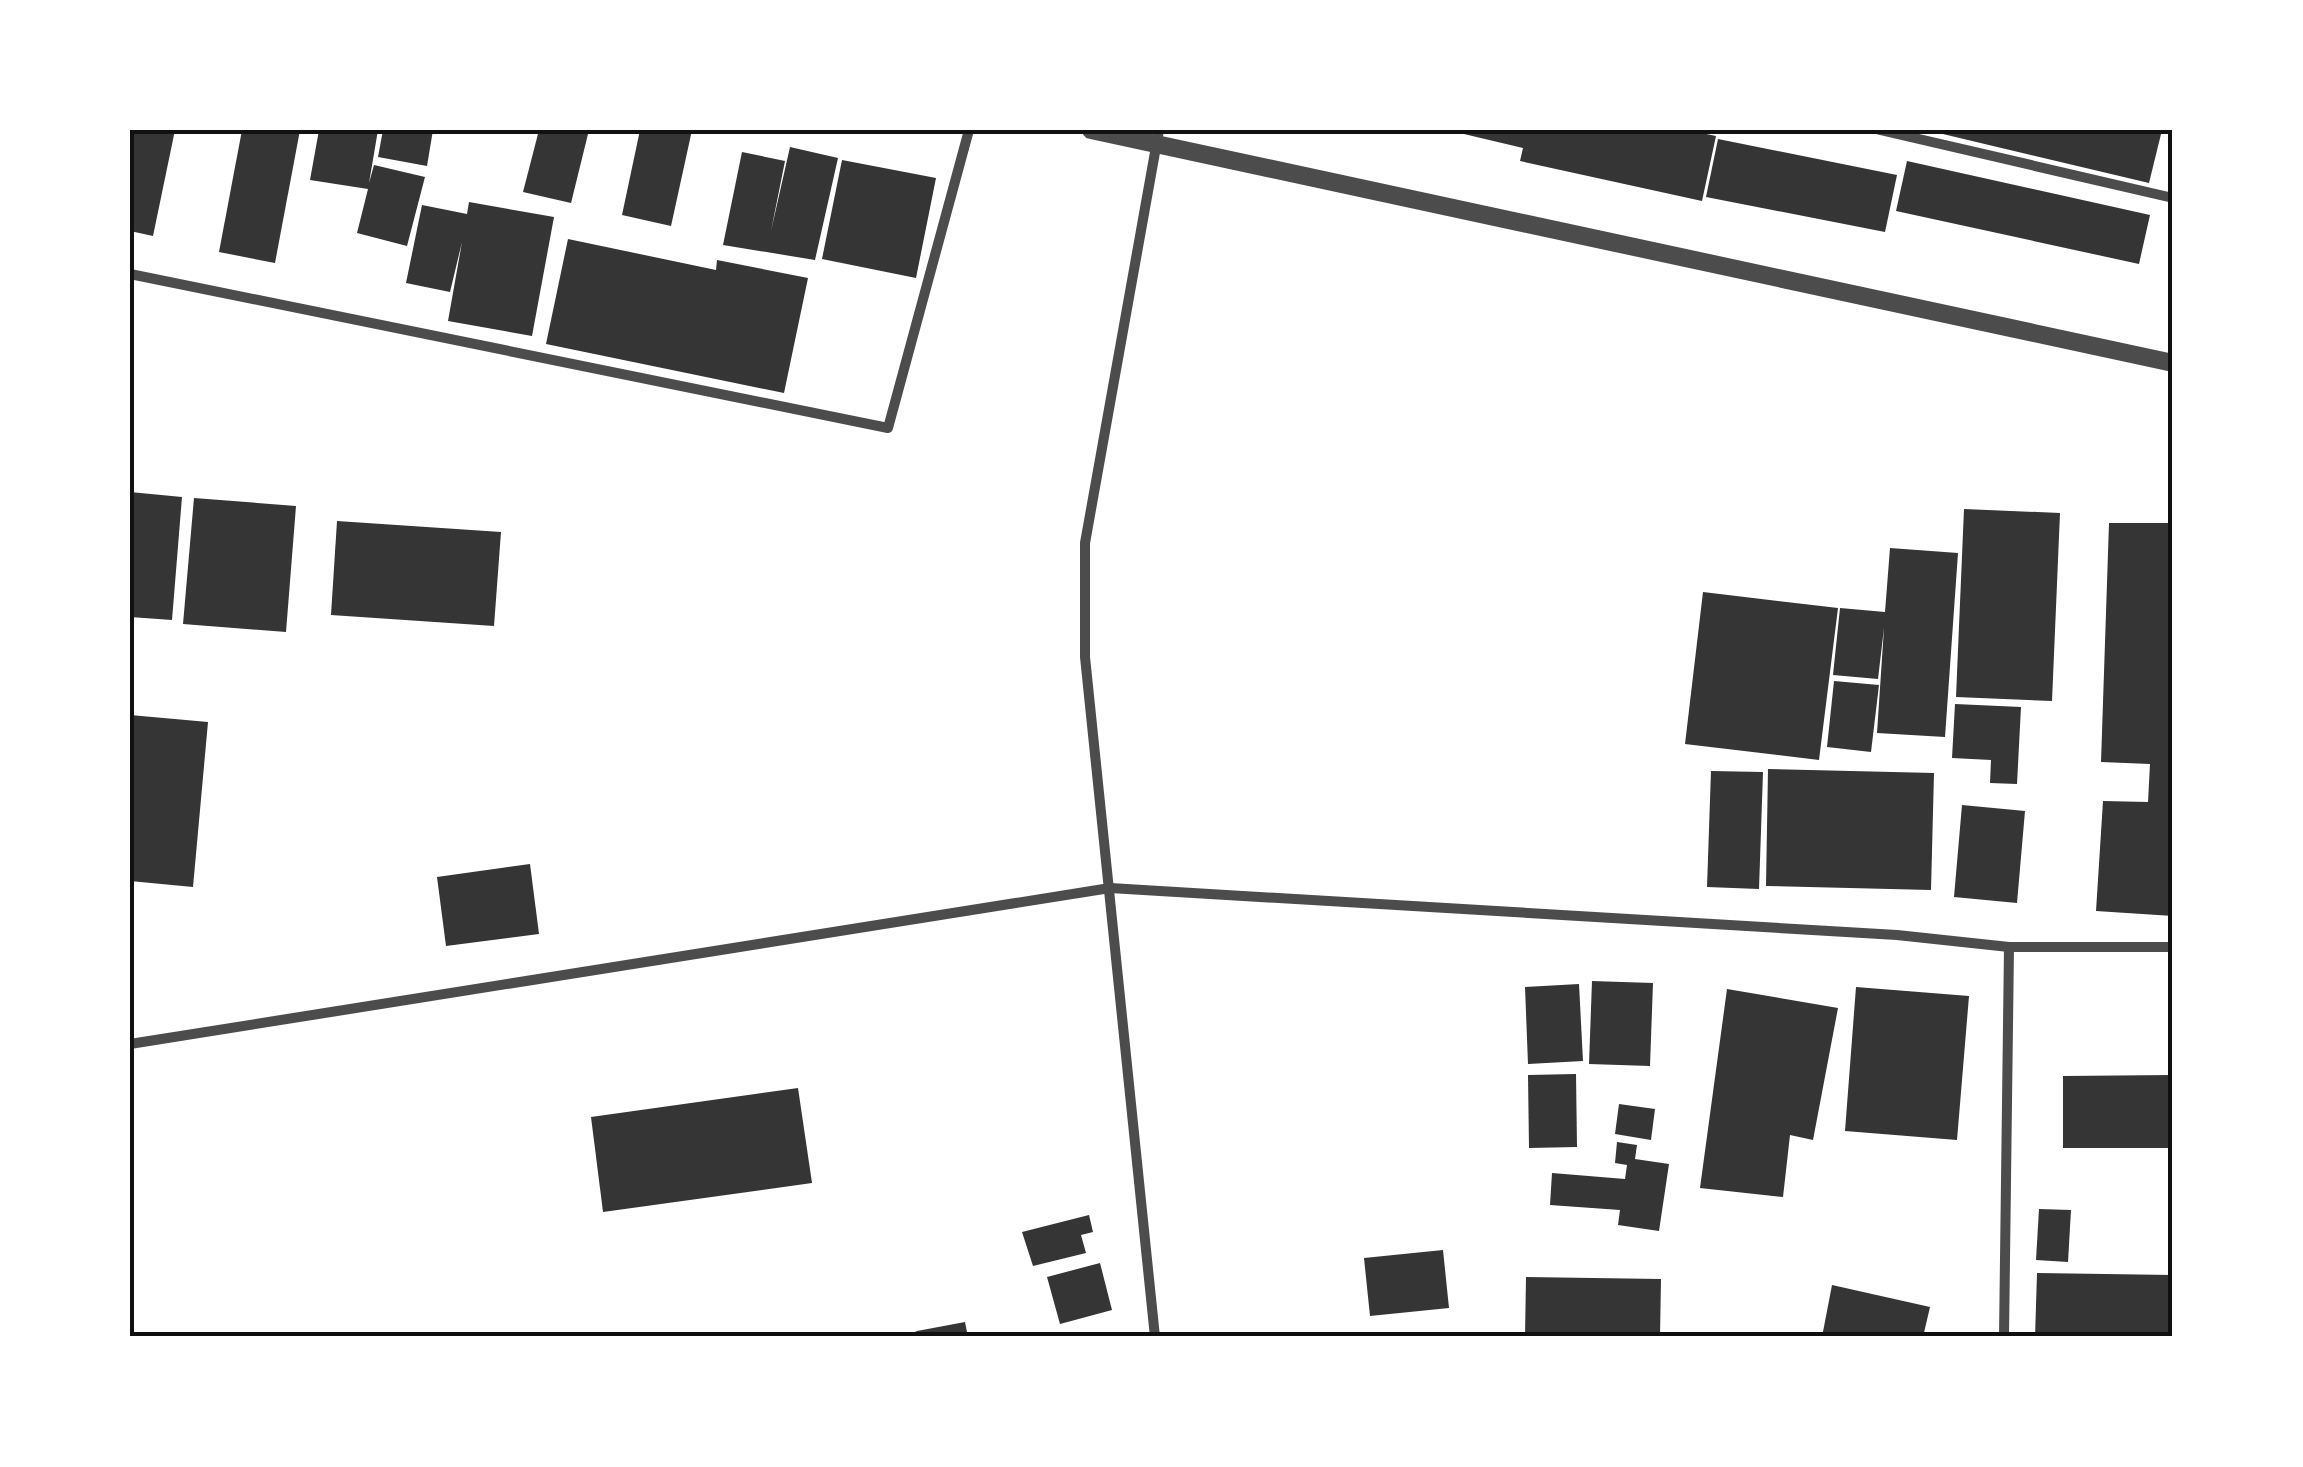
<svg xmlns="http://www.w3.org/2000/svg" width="2303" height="1467" font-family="Arial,sans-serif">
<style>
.building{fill:#353535}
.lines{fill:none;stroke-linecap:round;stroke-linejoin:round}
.minor{stroke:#4c4c4c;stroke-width:10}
.tertiary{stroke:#4c4c4c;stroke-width:18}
.neatline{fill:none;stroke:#111;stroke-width:4}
</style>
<rect width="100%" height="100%" fill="#fff"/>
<g class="building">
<polygon points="130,130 175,130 153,236 130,231"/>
<polygon points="242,130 300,130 275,263 219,252"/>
<polygon points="319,130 378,130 369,183 374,165 425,177 407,246 357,233 368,189 310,180"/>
<polygon points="383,130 433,130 427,166 378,157"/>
<polygon points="539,130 589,130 571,203 523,192"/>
<polygon points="640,130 692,130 671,226 622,215"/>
<polygon points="1447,130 1687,130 1716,136 1702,201 1520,161 1523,148"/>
<polygon points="1926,130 2162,130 2149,183"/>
<polygon points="1718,139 1897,175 1885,232 1706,197"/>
<polygon points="790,147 838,158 815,260 723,245 742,152 785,161 771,231"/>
<polygon points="842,160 936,178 916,278 822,259"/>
<polygon points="1907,161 2150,215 2139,264 1896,211"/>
<polygon points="469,202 554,217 532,336 448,321 462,242 450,292 406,283 422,205 467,214"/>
<polygon points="568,239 716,270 717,260 808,278 784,393 546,344"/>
<polygon points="130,492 182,497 172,620 130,617"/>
<polygon points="194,498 296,506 286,632 183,624"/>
<polygon points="1964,509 2060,513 2052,701 1956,697"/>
<polygon points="337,521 501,532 494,626 331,615"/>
<polygon points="2109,523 2169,523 2173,541 2173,916 2096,911 2103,801 2148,802 2150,764 2101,762"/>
<polygon points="1890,548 1958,553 1945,737 1877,733 1884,628 1878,679 1833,675 1840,608 1885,612"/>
<polygon points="1703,592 1838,608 1819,760 1685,744"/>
<polygon points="1834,681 1879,685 1871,752 1827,747"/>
<polygon points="1955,704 2021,707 2017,784 1990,783 1991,760 1952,758"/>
<polygon points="130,715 208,722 193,887 130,881"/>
<polygon points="1768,769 1934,773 1931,890 1766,886"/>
<polygon points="1711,771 1763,772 1759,889 1707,887"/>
<polygon points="1962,805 2025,811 2017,903 1954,897"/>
<polygon points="530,864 539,934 446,946 437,877"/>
<polygon points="1592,981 1653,983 1650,1066 1589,1064"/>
<polygon points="1579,984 1583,1061 1528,1064 1525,987"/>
<polygon points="1856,987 1969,996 1957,1140 1845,1131"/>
<polygon points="1727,989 1838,1008 1813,1140 1790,1135 1783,1197 1700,1188"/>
<polygon points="1576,1074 1577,1147 1529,1148 1528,1075"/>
<polygon points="2173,1075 2173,1148 2063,1148 2063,1076"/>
<polygon points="798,1088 812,1183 603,1212 591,1117"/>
<polygon points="1619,1104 1655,1109 1651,1140 1615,1134"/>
<polygon points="1617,1142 1637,1145 1635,1159 1669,1164 1659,1231 1618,1225 1620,1210 1550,1205 1552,1173 1625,1179 1627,1165 1615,1163"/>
<polygon points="2039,1209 2071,1210 2068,1262 2036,1260"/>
<polygon points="1089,1215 1093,1232 1081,1235 1086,1253 1033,1266 1022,1232"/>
<polygon points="1443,1250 1449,1308 1370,1316 1364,1258"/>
<polygon points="1100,1263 1112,1310 1060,1324 1047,1277"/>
<polygon points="2037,1273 2173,1275 2173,1337 2035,1337"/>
<polygon points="1526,1277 1661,1279 1660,1337 1525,1337"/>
<polygon points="1832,1285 1930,1307 1923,1337 1822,1337"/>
<polygon points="965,1322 968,1337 904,1337 917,1331"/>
</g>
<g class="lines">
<g class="minor">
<polyline points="1880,130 2173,198"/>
<polyline points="130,274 888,428 969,130"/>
<polyline points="130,1044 1110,888 1897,935 2009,947 2173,947"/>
<polyline points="1155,1337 1085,657 1085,543 1159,130"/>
<polyline points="2004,1337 2009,947"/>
</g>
<polyline class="tertiary" points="1091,130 2173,363"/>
</g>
<rect width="2303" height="1467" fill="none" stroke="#ffffff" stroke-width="265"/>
<rect x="132" y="132" width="2038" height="1202" class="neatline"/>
</svg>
